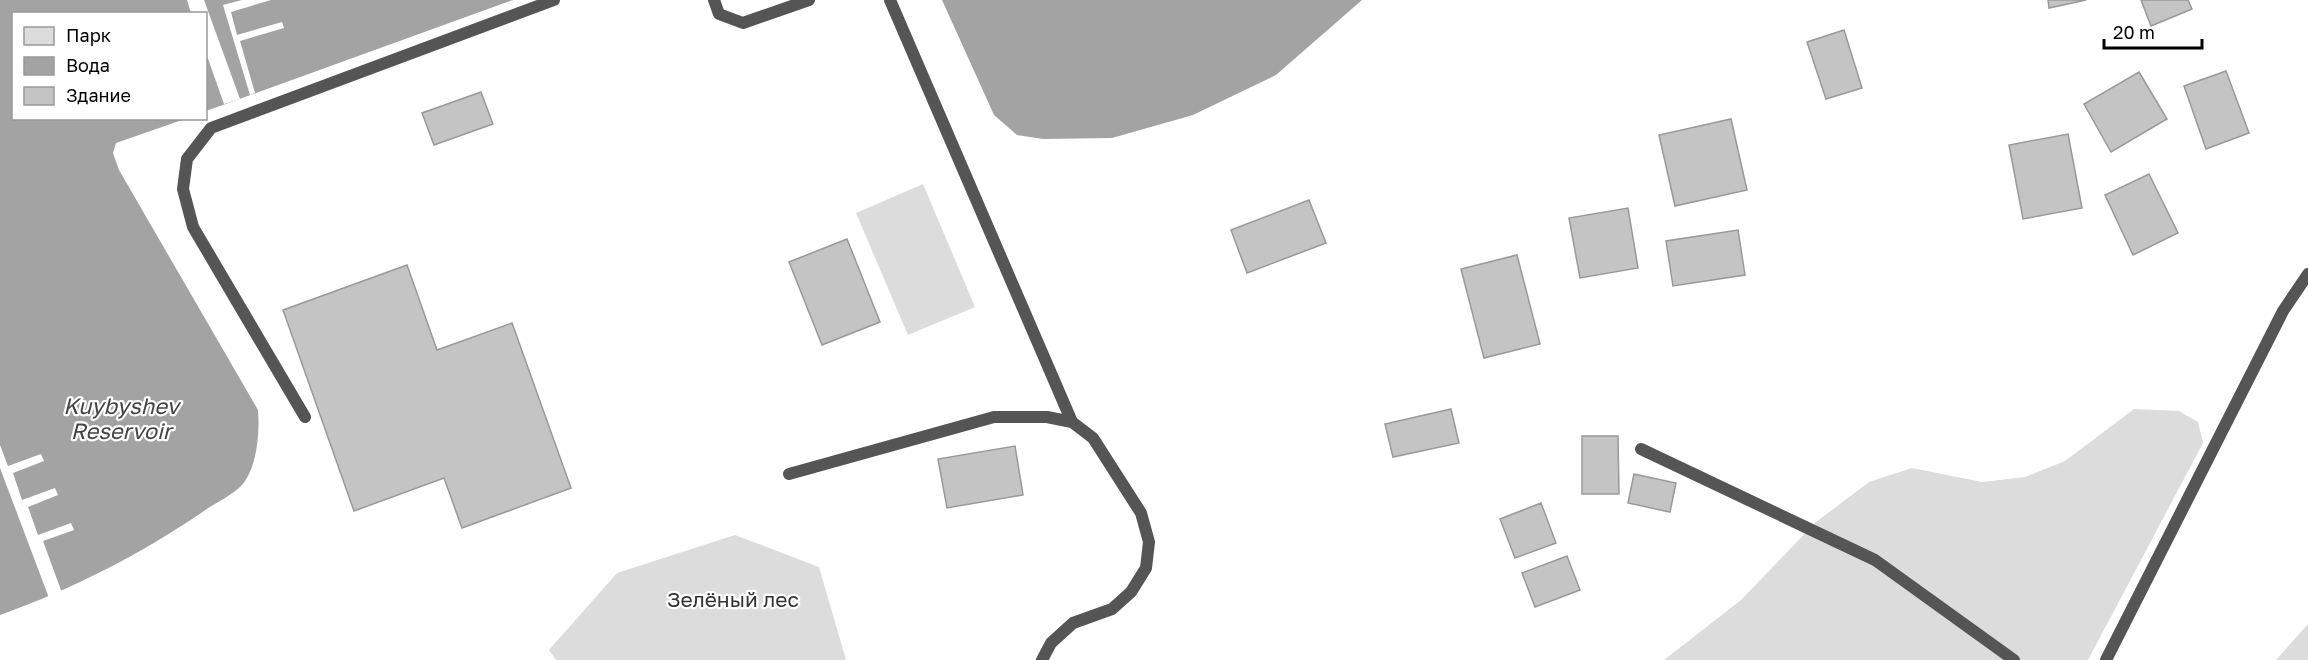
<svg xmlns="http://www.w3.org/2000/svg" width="2308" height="660" font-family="'Golos Text',sans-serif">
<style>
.green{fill:#dcdcdc}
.water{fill:#a3a3a3}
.pier{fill:#fff}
.building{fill:#c4c4c4;stroke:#999;stroke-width:1.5}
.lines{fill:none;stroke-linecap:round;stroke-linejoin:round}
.lane{stroke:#555;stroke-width:12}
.labels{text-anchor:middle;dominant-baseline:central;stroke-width:4.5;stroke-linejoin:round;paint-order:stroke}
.park-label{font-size:21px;fill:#333;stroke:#fff}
.water-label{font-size:22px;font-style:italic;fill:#444;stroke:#fff}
</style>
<rect width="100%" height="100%" fill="#fff"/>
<g class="green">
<polygon points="923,184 975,307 908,335 856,213"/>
<polygon points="2134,409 2179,411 2198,422 2203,443 2088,660 1664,660 1741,600 1816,522 1869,482 1912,468 1982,482 2025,477 2065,461"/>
<polygon points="735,535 819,567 846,660 556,660 549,650 617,573"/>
<polygon points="2308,624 2308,660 2276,660"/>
</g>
<g class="water">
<path d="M0 0H513L206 111V14H14V118L185 119 116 143 113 153 119 170 258 410C260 432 257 468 242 485 233 495 215 503 204 511 139 555 73 589 0 615Z"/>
<polygon points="942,0 1362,0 1276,75 1193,115 1112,138 1043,139 1017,135 994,115"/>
</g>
<g class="pier">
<polygon points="187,0 204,0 240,99 224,104 206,53 206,14 191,13"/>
<polygon points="242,0 271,0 231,12 237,35 282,22 284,28 240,41 255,93 250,95 223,5"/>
<polygon points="0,445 8,466 41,454 44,461 13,473 22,500 55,488 58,495 28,507 38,535 71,523 74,530 43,541 62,593 49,598 0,468"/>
</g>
<g class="building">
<polygon points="2048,0 2086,0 2049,8"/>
<polygon points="2141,0 2188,0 2192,9 2151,26"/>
<polygon points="1844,30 1862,88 1826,99 1807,42"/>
<polygon points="2226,71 2249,133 2206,149 2184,86"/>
<polygon points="2139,72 2167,119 2111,152 2084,104"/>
<polygon points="481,92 493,124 434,145 422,113"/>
<polygon points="1731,119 1747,190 1675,206 1659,135"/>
<polygon points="2068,134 2082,208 2023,219 2009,145"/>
<polygon points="2149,174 2178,233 2133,255 2105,195"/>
<polygon points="1309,200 1326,243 1247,273 1231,230"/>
<polygon points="1628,208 1638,268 1580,278 1569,218"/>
<polygon points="1738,230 1745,275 1673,286 1666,241"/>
<polygon points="847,239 880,322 822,345 789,262"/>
<polygon points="1517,255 1540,344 1484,358 1461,269"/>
<polygon points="407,265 437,350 512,323 571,488 462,528 444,478 354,511 283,310"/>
<polygon points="1451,409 1459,443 1393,457 1385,424"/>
<polygon points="1582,436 1618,436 1619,494 1582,494"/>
<polygon points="1015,446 1023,495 947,508 938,459"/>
<polygon points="1634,474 1676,483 1670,512 1628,503"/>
<polygon points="1541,503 1556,543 1515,558 1500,519"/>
<polygon points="1567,556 1580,590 1535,607 1522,573"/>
</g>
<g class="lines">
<g class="lane">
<polyline points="714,0 719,14 743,23 809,0"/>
<polyline points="890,0 1072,422"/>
<polyline points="305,417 193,227 183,189 187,159 211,128 554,0"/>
<polyline points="1641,449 1875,560 2014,660"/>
<polyline points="789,474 994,417 1047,417 1072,422 1093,438 1141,513 1149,542 1146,568 1131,592 1112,609 1073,623 1051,643 1042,660"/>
<polyline points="2106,660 2283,311 2308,274"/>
</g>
</g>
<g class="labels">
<g class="park-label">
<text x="733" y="599">Зелёный лес</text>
</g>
<g class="water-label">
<text x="121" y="405">Kuybyshev<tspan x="121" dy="25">Reservoir</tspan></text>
</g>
</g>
<rect x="12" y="12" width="195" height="108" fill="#ffffff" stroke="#999999" stroke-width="1.5"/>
<rect x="24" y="27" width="30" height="18" fill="#dcdcdc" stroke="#999999" stroke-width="1.5"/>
<text x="66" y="42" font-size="18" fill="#000000">Парк</text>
<rect x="24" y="57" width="30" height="18" fill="#a3a3a3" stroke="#999999" stroke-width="1.5"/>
<text x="66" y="72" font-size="18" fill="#000000">Вода</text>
<rect x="24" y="87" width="30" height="18" fill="#c4c4c4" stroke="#999999" stroke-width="1.5"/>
<text x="66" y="102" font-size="18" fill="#000000">Здание</text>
<path d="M2104 39v9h98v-9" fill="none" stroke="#000000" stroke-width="3"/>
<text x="2113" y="39" font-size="18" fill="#000000" stroke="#ffffff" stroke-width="4.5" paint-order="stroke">20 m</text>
</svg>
